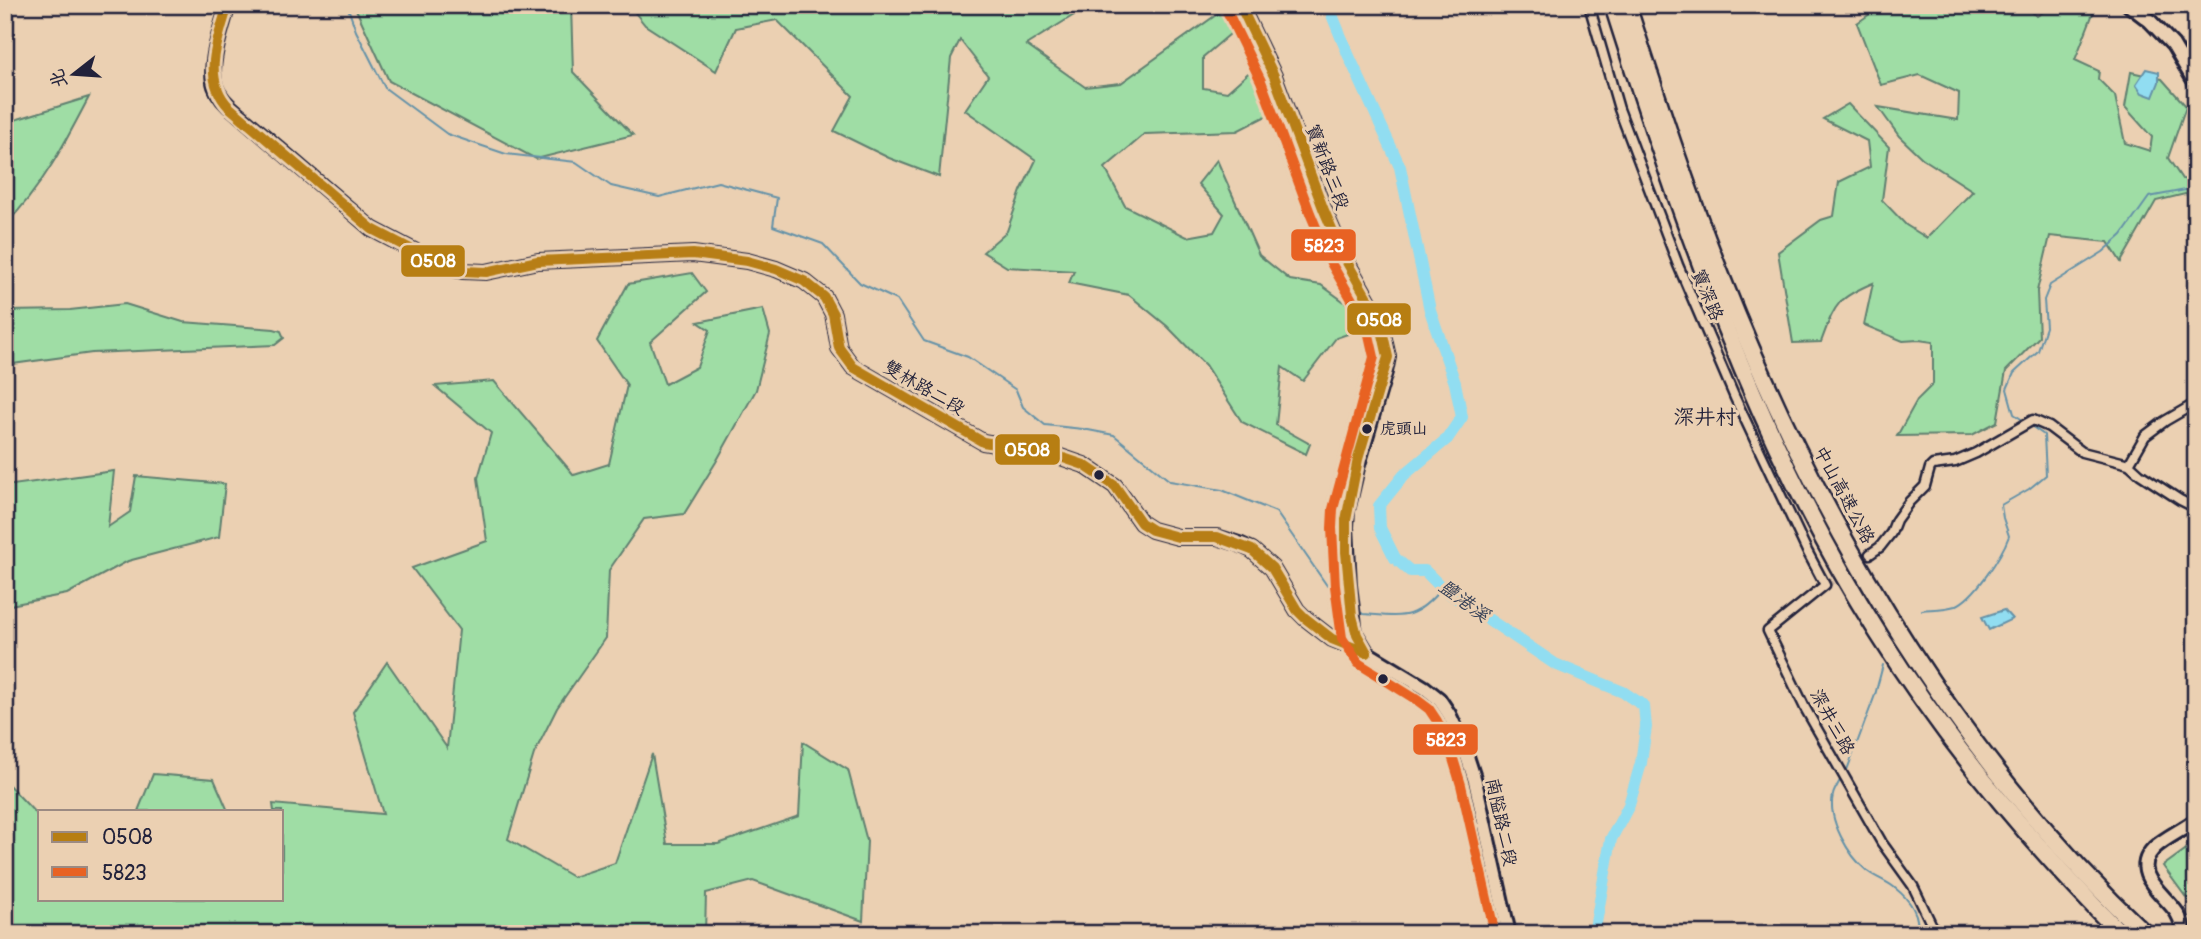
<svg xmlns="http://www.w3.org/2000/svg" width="2201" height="939" font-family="Pangolin,'LXGW WenKai TC',sans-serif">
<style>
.green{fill:#9fdda5;stroke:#608070;stroke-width:2}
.water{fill:#91ddf1;stroke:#6592a8;stroke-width:2}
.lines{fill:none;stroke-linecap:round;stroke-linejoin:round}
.stream{stroke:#6592a8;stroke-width:2}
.river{stroke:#91ddf1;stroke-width:12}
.street-tunnel{stroke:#c3ad9a;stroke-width:8;stroke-dasharray:8 4;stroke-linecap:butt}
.street-casing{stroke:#22223b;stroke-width:13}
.secondary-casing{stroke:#22223b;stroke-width:18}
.highway-casing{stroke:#22223b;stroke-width:21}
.street{stroke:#ebd0b2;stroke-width:8}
.secondary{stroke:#ebd0b2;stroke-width:12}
.highway{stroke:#ebd0b2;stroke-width:16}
.bus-1-casing{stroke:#ebd0b2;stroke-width:16}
.bus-2-casing{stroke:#ebd0b2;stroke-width:16}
.bus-1{stroke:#b77e12;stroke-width:10}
.bus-2{stroke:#e86223;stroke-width:10}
.bus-dot{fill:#22223b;stroke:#ebd0b2;stroke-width:2.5}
.labels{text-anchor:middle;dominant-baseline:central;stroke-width:6;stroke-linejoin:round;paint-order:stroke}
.bus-label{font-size:16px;fill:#22223b;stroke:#ebd0b2;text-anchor:start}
.street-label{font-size:18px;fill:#22223b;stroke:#ebd0b2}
.water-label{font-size:19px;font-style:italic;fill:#333e56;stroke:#ebd0b2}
.quarter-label{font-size:21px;fill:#22223b;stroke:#ebd0b2}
.line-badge{stroke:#ebd0b2;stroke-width:2.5}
.badge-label{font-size:19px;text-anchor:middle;font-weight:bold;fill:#fff}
</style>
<rect width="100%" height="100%" fill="#ebd0b2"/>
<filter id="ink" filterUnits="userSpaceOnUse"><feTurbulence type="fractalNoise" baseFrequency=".0143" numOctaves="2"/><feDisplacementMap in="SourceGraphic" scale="14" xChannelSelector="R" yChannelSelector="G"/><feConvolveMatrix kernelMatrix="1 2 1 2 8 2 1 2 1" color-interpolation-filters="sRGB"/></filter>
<g filter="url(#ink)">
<g class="green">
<polygon points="354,5 571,5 573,72 633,135 536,159 389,81"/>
<polygon points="629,5 1090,5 1026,45 1085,87 1121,83 1230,5 1236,29 1203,57 1203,88 1227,92 1263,60 1274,112 1237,131 1145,134 1105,168 1125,206 1187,237 1214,232 1224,214 1198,184 1217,160 1259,255 1290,280 1321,285 1365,317 1373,325 1336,338 1303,381 1282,367 1276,425 1310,444 1306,454 1242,422 1205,365 1167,326 1129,295 1069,283 1074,271 1007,267 983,252 1007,231 1021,191 1036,160 965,110 988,76 960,40 951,58 939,177 889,158 834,131 853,96 777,20 736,28 716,71 645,25"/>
<path d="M1883 5H2023L2037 16 2054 5H2086L2095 8 2075 60 2099 71 2098 79 2115 96 2125 143 2150 151 2152 137 2125 107 2131 72 2162 79 2186 106 2168 158 2182 179 2196 180V197L2185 194 2156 201 2121 262 2108 242 2050 236 2037 291 2039 337 2006 371 1997 422 1972 435 1897 436 1917 400 1933 384V342L1919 340 1903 341 1864 325 1873 283C1835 299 1835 305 1821 342L1793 343 1778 252 1821 220 1834 216 1839 182 1870 167 1867 141 1823 119 1848 104 1889 147 1882 200 1906 225 1927 238 1973 191 1922 158 1899 136 1878 107 1958 120 1959 93 1920 75 1881 85 1857 23Z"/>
<path d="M89 97C65 143 42 188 5 225V123Z"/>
<polygon points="692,273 706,292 650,342 665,384 697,367 710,330 698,322 763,309 770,334 756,390 716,462 684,514 644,519 609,570 606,638 557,708 534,754 508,839 573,877 615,863 652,754 667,844 718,844 799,816 803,742 848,770 867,841 863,921 753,881 706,893 705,934 5,934 5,781 40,818 40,899 282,899 282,811 274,811 273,804 383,814 353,712 387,662 447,748 459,630 412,568 487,541 478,478 491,433 435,386 494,381 574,475 609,464 627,385 597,341 628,284"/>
<polygon points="125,304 183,322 274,329 281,331 284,338 275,345 92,353 5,365 5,311 70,310"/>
<polygon points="114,471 108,527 130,512 136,476 225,484 219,537 128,561 67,594 5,606 5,486"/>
<polygon points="153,774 214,779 228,811 138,811"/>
<polygon points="2196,842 2196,934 2193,934 2193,907 2163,866"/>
</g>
<g class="water">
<polygon points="2146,69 2159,72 2159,82 2153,97 2142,93 2136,84"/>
<polygon points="2004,610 2012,619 1989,630 1982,617"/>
</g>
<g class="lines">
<g class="stream">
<polyline points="347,5 356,31 385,88 447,134 506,154 576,162 611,186 659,197 718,182 777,198 773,226 823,244 860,283 897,300 924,341 968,357 1016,390 1023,407 1045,425 1083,429 1114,435 1170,481 1222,490 1276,512 1330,590 1346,602"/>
<polyline points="2024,421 2014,414 2007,389 2014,373 2038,351 2046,327 2044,300 2050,285 2103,252 2122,235 2149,197 2196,188"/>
<path d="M1922 610C1932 609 1945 609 1955 606 1975 598 2002 555 2009 536L2003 518 2001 505 2029 489 2046 475 2044 435 2031 426"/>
<path d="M1359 611 1363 614C1404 617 1414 621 1442 588"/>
<polyline points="1847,770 1875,695 1883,665"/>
<path d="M1840 780C1838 785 1834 790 1833 795 1827 820 1849 856 1867 871 1876 878 1887 881 1895 888 1909 899 1922 916 1916 934"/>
</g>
<polyline class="river" points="1331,5 1332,15 1348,54 1400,167 1430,310 1455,383 1462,417 1447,439 1404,475 1379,506 1380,528 1395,558 1410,571 1425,571 1442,588 1555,664 1623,692 1644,706 1646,727 1641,763 1629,805 1611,839 1594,934"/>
<polyline class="street-tunnel" points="1825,585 1870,554"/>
<defs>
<g id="street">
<polyline points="1589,5 1619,109 1678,265 1735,398 1807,551 1825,585 1768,631 1805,708 1882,843 1913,886 1936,934"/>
<polyline points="2129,464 2145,436 2165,421 2196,403"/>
<polyline points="1870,554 1880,547 1891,533 1896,520 1909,502 1925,486 1930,468 1933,465 1955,462 1976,453 2033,420 2049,427 2082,452 2129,464 2140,474 2180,500 2196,508"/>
</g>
<g id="secondary">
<path d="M228 5C222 26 208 66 215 86 219 97 227 105 236 112L372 229 445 267 463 271 486 272 538 261 693 254 747 261 776 269 804 281 824 297 833 314 839 348 853 367 983 442 1049 453 1084 465 1115 486 1141 523 1152 530 1178 537H1217L1239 544 1252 550 1272 568 1297 610 1305 618 1332 639 1367 653"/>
<polyline points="1240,5 1274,76 1323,208 1344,257 1380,321 1388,357 1385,372 1357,468 1347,511 1346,527 1349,585 1355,633 1367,653 1425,688 1439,699 1449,714 1463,744 1475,781 1509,934"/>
<polyline points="2129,5 2150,21 2173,45 2196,84"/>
<path d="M2183 934C2183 926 2181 920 2177 913 2165 894 2129 874 2154 848 2166 837 2183 830 2196 820"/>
</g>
<g id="highway">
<path d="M1613 5C1682 222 1756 440 1878 633 1947 743 2030 842 2121 934"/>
<path d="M1627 5C1657 98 1687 191 1723 281 1819 523 1954 754 2145 934"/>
</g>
</defs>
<use href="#street" class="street-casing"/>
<use href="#secondary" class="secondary-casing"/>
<use href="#highway" class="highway-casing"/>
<use href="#street" class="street"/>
<use href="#secondary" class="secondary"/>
<use href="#highway" class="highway"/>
<defs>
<g id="bus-1">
<path d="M228 5C218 39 201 78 229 107L372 229 445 267 463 271 486 272 538 261 693 254 747 261 776 269 804 281 824 297 833 314 839 348 853 367 983 442 1049 453 1084 465 1115 486 1141 523 1152 530 1178 537H1217L1252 550 1272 568 1297 610 1305 618 1332 639 1367 653"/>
<polyline points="1240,5 1274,76 1323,208 1344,257 1380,321 1388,357 1358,459 1346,520 1346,552 1352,616 1357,635 1367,653"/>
</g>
<polyline id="bus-2" points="1227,11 1261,81 1310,213 1331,263 1367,326 1374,357 1333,509 1332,528 1335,586 1342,638 1358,663 1417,700 1429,709 1437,721 1450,749 1461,785 1495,934"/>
</defs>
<use href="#bus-1" class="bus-1-casing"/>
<use href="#bus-2" class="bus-2-casing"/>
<use href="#bus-1" class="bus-1"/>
<use href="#bus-2" class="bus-2"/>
</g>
</g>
<g class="bus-dot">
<circle cx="1367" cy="429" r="6"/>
<circle cx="1099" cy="475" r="6"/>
<circle cx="1383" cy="679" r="6"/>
</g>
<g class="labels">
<g class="bus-label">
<text x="1380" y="429">虎頭山</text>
</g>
<g class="street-label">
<text transform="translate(1327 167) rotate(69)">寶新路三段</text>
<text transform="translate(1707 295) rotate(67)">寶深路</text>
<text transform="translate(924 388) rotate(30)">雙林路二段</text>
<text transform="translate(1844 495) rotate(62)">中山高速公路</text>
<text transform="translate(1832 722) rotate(61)">深井三路</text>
<text transform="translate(1501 822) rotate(78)">南隘路二段</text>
</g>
<g class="water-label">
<text transform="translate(1464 601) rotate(36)">鹽港溪</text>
</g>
<g class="quarter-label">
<text x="1705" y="417">深井村</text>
</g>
</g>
<g class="line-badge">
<rect x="1290" y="228" width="67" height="34" rx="7" fill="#e86223"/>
<rect x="400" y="244" width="66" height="34" rx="7" fill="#b77e12"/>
<rect x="1346" y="302" width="66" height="34" rx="7" fill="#b77e12"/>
<rect x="994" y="433" width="67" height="33" rx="7" fill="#b77e12"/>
<rect x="1412" y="723" width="67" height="33" rx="7" fill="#e86223"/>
</g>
<g class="badge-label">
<text x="1324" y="252">5823</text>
<text x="433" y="267">0508</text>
<text x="1379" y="326">0508</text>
<text x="1027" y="456">0508</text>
<text x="1446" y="746">5823</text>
</g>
<rect width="2201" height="939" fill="none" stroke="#ebd0b2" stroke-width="28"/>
<rect x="14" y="14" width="2173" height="911" fill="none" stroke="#22223b" stroke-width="2.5" filter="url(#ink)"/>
<rect x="38" y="810" width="245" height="91" fill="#ebd0b2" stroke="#9b8a82" stroke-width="2"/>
<rect x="52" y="832" width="35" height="10" fill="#b77e12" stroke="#9b8a82" stroke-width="2"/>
<text x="102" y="844" font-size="21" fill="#22223b">0508</text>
<rect x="52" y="867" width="35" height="10" fill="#e86223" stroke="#9b8a82" stroke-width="2"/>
<text x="102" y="880" font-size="21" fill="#22223b">5823</text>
<g transform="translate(74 74) rotate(253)" stroke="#ebd0b2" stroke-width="5" paint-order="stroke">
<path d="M0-5L12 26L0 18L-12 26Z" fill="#22223b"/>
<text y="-10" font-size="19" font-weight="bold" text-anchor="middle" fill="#22223b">北</text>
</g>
</svg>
